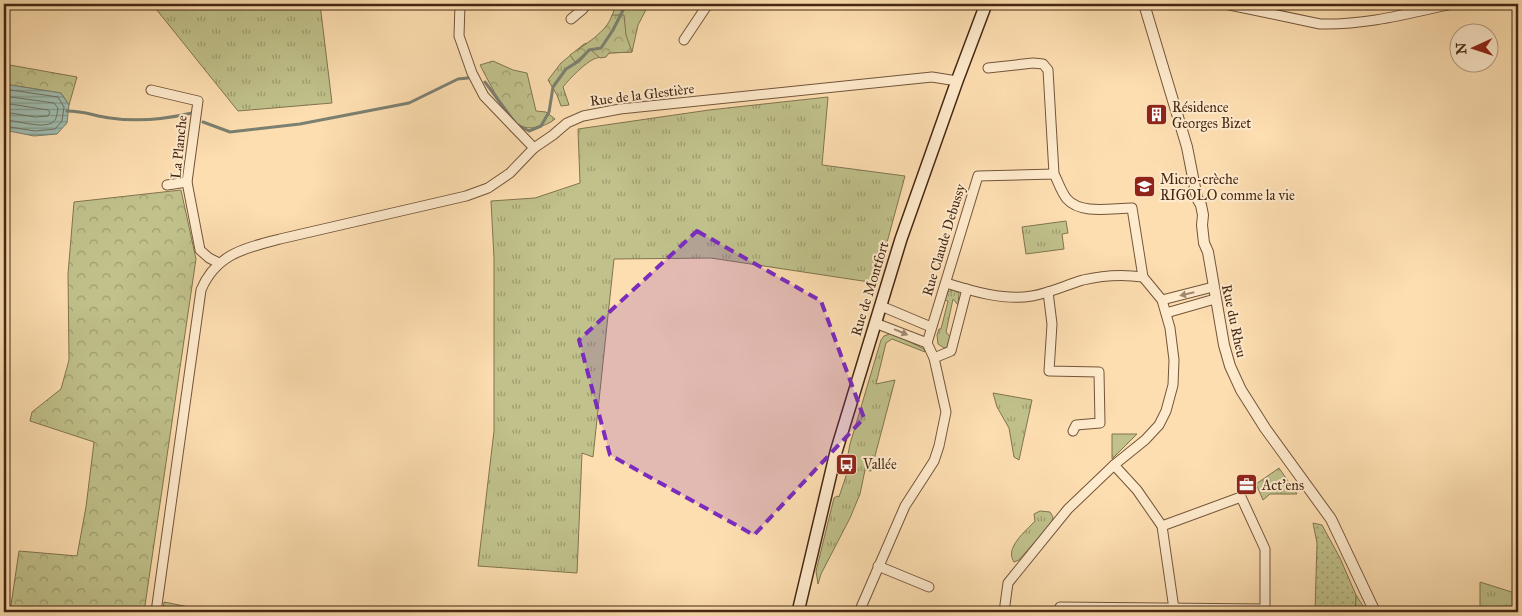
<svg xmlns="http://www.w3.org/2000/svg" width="1522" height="616" font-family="'IM FELL Great Primer',serif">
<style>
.grass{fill:url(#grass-tufts);stroke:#82744f}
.forest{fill:url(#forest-crowns);stroke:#82744f}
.park{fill:url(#park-dots);stroke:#82744f}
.water{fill:url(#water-rules);stroke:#7b8071}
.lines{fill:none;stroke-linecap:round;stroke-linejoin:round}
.shore{stroke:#727261;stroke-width:1}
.stream{stroke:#7b8071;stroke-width:3}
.minor-casing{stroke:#73553a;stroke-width:11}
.tertiary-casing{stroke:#73553a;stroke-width:12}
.secondary-casing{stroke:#452713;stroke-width:14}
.minor{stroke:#feeacc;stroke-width:9}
.tertiary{stroke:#feeacc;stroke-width:10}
.secondary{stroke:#feeacc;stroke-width:11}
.oneway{fill:#a28870}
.marked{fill:#7b2cbf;fill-opacity:0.2;stroke:#7b2cbf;stroke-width:4;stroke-dasharray:10 6;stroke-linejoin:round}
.labels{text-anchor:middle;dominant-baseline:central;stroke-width:4;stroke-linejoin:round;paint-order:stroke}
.street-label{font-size:14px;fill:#452713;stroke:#feeacc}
.poi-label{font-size:14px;fill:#452713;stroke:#feeacc;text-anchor:start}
</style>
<defs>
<pattern id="grass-tufts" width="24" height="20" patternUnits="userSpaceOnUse" patternTransform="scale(1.25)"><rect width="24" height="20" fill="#c0c18b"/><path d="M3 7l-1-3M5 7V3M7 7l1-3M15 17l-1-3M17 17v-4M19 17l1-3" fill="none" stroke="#9e9d70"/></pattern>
<pattern id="forest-crowns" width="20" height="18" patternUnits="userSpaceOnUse" patternTransform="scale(1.25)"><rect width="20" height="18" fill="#c0c18b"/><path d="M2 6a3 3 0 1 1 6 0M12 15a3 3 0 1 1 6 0" fill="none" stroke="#9e9d70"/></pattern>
<pattern id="park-dots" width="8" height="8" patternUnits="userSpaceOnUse" patternTransform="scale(1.25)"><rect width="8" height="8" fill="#c0c18b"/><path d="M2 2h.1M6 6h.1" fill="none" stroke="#9e9d70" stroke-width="1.8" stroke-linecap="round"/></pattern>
<pattern id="water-rules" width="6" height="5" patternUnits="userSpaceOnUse" patternTransform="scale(1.25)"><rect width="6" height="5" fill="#9fbcaf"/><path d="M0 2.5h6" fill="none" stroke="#83998d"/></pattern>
</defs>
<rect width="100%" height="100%" fill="#fddeb0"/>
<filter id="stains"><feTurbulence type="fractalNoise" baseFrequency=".004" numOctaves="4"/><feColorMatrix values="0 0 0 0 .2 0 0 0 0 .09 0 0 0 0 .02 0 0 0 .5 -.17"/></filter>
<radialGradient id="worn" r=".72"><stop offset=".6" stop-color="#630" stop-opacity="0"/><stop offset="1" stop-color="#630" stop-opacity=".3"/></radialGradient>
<g class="grass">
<polygon points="152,4 320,4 332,103 238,111"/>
<path d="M616 4H649L638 25 632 52 609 53C605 58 601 56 594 59 585 63 570 78 563 87L569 105 561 106 557 95 548 80 561 63 584 44 596 41 610 22Z"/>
<polygon points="828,97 822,165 905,176 876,283 711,258 614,259 593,457 582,453 577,573 478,566 494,431 494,258 491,201 535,198 580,183 578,129 709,110"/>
<polygon points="1066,221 1068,233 1062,234 1064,249 1026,254 1022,227"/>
<polygon points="953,290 959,293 958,305 953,299 946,332 951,338 948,347 944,348 938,344 937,335 939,329 941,329 948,301 945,300 947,292"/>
<polygon points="892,333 924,349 925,352 892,339 886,343 876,384 895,380 871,471 865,470 860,494 850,518 821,574 818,584 816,571 834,498 837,496 839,497 850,464 847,460 850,444 881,340 884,336"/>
<polygon points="993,393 1032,400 1019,460 1014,457 1009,428 997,407"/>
<polygon points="1112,434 1137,434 1112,459"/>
<polygon points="1279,468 1297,494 1270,494 1263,500 1256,484"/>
<path d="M1040 511 1050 512 1053 517 1052 522 1019 560 1014 562C1004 548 1026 531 1035 521L1034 514Z"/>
<polygon points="1480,582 1518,594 1518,612 1480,612"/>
<polygon points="1356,595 1367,612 1355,612"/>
</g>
<g class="forest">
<path d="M612 15H624L626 35 632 52 609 53 606 57 600 58 590 49 575 62 570 55C584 45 607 32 612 15Z"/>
<path d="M493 61 513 70 527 73 536 111 546 112 555 119C545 127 530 131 518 125 507 119 487 78 480 65Z"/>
<polygon points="4,64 77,77 69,105 61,93 4,84"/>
<polygon points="181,190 196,259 144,612 10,612 19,551 77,556 86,507 94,442 30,421 32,412 61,389 69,360 68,274 74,202"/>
<polygon points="164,602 214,612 163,612"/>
</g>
<polygon class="park" points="1313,523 1322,525 1340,558 1356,595 1355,612 1315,612 1317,543"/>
<polygon class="water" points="4,84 61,93 69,105 67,123 57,134 34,136 4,130"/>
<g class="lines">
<g class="shore">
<polyline points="4,89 58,97 64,107 62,121 55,129 35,131 4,126"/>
<path d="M4 96 54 103 58 108C57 113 57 120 52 123 40 129 17 120 4 120"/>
<polyline points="4,103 48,110 50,112 48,116 35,117 4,112"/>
</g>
<g class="stream">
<polyline points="485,82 516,124 529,131 541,126 549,112 553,87 566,69 579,61 589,50 601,48 613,30 626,4"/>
<path d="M67 111C85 111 94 116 110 118 137 122 166 119 192 113"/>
<polyline points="203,122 230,132 300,124 409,103 458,79 468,78"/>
</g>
<defs>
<g id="minor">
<polyline points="460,4 459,36 472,73 484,96 534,148"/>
<path d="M1225 4 1320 24C1367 25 1406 14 1452 4"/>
<polyline points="571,19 583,9 586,4"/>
<polyline points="684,40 708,4"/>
<polyline points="988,68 1033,63 1043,64 1048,70 1054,174"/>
<polyline points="151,90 198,101 187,182 200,250 209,258 219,263"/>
<polyline points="167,185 187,182"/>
<path d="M946 283C972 291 1004 301 1032 296 1050 293 1066 285 1083 280 1104 275 1122 274 1143 277"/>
<polyline points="1048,292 1052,324 1049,371 1099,372 1100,423 1076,425 1073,431"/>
<polyline points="1162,300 1213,287"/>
<polyline points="881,306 931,327"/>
<polyline points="1166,313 1215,299"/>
<path d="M927 343 978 176 1054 174C1058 181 1061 192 1067 199 1081 215 1112 208 1132 208L1143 277 1162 300 1170 328 1174 360 1173 385 1166 411 1159 425 1145 440 1114 465 1068 509 1008 583 1004 612"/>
<polyline points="934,358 951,351 967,289"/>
<polyline points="1114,465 1137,490 1162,526 1174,609"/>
<polyline points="878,566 929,587"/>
<polyline points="1060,607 1265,609 1265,549 1241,497 1162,526"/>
<path d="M156 612 201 290C216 254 245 248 280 239L466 196 488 188 510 173 534 148 553 135 567 123 583 116 620 109 932 77 957 81"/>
<polyline points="859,612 905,506 934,461 939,446 946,412 934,358 927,343 875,323"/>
</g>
<polyline id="tertiary" points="1144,4 1187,147 1197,198 1201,205 1203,215 1202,225 1204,243 1208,252 1224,345 1230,366 1241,390 1265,428 1331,519 1375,612"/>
<polyline id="secondary" points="798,612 836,452 901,239 957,81 986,4"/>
</defs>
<use href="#minor" class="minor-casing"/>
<use href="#tertiary" class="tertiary-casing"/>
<use href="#secondary" class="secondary-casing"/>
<use href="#minor" class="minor"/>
<use href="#tertiary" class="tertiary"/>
<use href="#secondary" class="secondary"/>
</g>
<defs><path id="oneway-solid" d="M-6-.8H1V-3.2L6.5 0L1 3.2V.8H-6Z" transform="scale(1.25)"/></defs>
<g class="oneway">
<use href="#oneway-solid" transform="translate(1187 294) rotate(167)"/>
<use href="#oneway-solid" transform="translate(901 332) rotate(23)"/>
</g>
<path class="marked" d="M697 231 821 301 864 418 754 535 610 455 579 340Z"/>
<defs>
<symbol id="building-square" viewBox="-11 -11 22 22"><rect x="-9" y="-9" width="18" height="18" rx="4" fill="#8f2418" stroke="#feeacc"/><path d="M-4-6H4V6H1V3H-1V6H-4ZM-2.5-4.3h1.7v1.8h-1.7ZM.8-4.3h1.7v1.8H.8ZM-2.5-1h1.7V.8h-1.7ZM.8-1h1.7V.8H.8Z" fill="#fff"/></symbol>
<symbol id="school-square" viewBox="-11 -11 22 22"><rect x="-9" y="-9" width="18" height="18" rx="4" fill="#8f2418" stroke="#feeacc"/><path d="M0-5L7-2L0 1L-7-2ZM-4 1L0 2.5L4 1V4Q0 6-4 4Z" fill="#fff"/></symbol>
<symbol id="bus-square" viewBox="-11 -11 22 22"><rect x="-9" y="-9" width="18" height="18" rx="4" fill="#8f2418" stroke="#feeacc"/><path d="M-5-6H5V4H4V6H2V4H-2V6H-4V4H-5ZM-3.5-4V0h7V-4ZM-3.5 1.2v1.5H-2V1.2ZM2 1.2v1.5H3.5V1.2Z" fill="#fff"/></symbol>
<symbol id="office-square" viewBox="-11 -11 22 22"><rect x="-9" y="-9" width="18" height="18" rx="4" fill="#8f2418" stroke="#feeacc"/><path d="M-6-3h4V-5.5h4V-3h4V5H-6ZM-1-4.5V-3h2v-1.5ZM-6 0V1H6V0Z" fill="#fff"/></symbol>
</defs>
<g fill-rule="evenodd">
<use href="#building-square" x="1144" y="102" width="25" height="25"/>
<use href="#school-square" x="1132" y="174" width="25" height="25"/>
<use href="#bus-square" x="834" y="452" width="25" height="25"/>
<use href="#office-square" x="1234" y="472" width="25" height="25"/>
</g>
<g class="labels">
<g class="street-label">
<text transform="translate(642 95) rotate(-7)">Rue de la Glestière</text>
<text transform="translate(179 147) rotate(-84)">La Planche</text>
<text transform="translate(944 240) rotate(-73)">Rue Claude Debussy</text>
<text transform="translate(870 289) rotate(-73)">Rue de Montfort</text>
<text transform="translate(1234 321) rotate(78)">Rue du Rheu</text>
</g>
<g class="poi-label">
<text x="1172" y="107">Résidence<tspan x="1172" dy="16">Georges Bizet</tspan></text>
<text x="1160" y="179">Micro-crèche<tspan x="1160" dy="16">RIGOLO comme la vie</tspan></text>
<text x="863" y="464">Vallée</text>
<text x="1262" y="485">Act’ens</text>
</g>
</g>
<rect width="1522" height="616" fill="none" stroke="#fddeb0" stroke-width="20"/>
<rect x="5" y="5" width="1512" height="606" fill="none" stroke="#452713" stroke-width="2.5"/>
<rect x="10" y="10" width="1502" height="596" fill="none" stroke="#452713"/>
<g transform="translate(1474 48) rotate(267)"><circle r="24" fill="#feeacc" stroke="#b49c82"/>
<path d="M0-4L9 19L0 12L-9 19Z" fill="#8f2418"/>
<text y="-8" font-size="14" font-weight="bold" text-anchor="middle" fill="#452713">N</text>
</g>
<rect width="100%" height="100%" filter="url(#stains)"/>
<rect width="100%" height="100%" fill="url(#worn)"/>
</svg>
